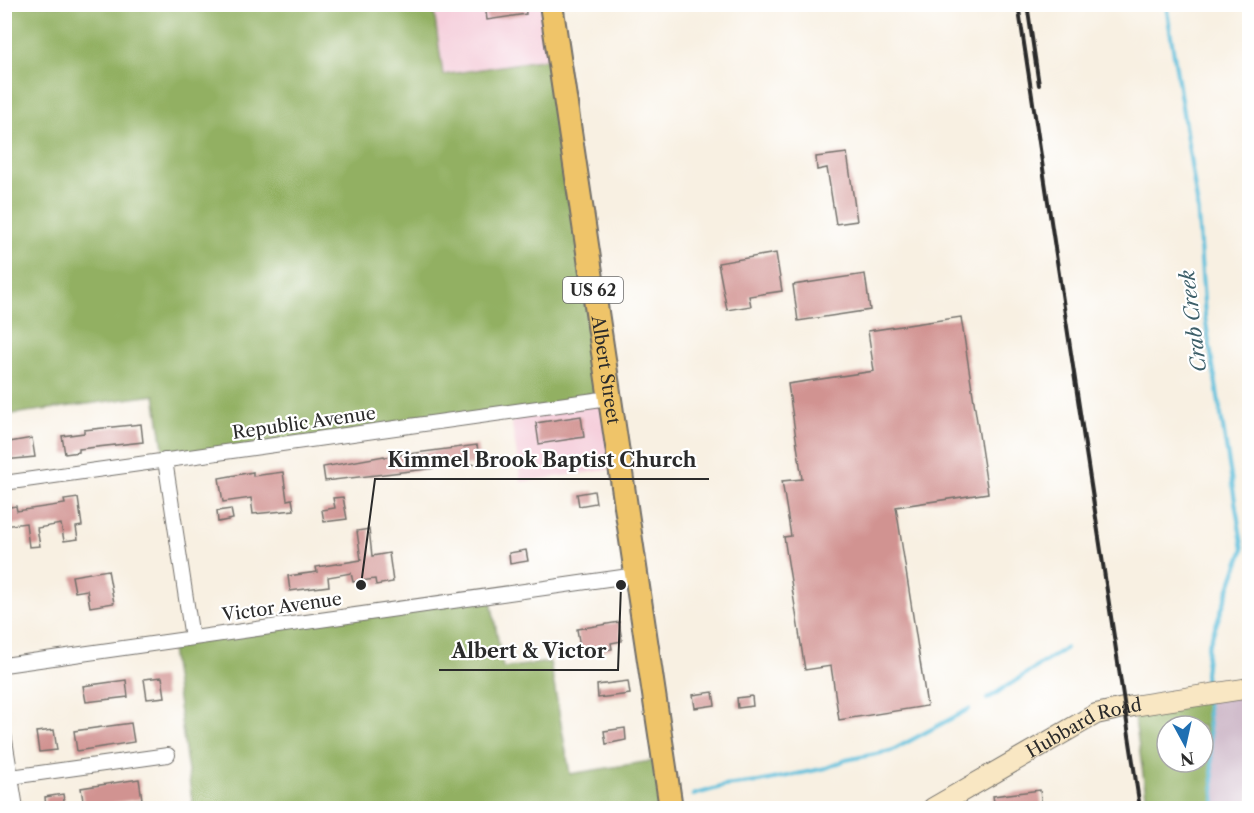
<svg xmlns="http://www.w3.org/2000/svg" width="1254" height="813" font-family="'Libre Caslon Text',serif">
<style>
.built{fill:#f5cfdb}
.industrial{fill:#d1bdcc}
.forest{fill:#92b062;stroke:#5e6e46;stroke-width:1.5;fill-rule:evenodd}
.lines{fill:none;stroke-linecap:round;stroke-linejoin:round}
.stream{stroke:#5ec0dc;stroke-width:4}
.building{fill:#d19391}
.street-casing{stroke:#73706b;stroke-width:16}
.secondary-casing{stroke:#73706b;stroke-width:22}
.primary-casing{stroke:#73706b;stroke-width:26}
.street{stroke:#fff;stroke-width:14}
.secondary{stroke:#f9e7c3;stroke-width:20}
.primary{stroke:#efc469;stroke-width:22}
.rail{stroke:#2b2b2b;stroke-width:4}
.labels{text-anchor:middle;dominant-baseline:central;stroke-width:4.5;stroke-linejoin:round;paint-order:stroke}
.shield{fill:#fff;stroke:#6b6b6b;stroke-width:1.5}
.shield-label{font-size:16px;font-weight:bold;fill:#2b2b2b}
.street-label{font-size:18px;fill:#2b2b2b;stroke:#fff}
.water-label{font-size:20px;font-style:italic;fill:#3d5f69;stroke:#fff}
.leader{fill:none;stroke:#2b2b2b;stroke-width:2}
.callout-dot{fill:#2b2b2b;stroke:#fff;stroke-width:2}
.callout-label{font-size:20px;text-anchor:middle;font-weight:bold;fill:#2b2b2b;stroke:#fff;stroke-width:4.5;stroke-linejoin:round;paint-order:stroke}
</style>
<rect width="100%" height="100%" fill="#fff"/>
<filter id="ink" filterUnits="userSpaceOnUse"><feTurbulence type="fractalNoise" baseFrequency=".0167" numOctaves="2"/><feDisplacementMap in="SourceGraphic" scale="12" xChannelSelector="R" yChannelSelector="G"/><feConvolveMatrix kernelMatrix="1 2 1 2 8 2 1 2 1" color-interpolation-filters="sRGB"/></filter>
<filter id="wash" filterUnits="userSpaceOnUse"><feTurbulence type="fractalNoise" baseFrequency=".008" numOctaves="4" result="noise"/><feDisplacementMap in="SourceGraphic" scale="24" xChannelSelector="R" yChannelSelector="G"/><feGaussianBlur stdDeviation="1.35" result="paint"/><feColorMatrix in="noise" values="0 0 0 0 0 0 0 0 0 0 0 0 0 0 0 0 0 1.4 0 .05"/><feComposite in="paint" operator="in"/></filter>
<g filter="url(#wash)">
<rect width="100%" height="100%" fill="#f8f0e2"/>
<g class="built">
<polygon points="433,5 551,5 559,57 443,75"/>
<polygon points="609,398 620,468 521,482 510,412"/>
</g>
<polygon class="industrial" points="1249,688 1249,808 1215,808 1207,695"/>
<g class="forest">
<polygon points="4,5 433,5 443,75 559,57 609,398 165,460 155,395 5,415"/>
<polygon points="490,595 503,668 550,662 570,774 663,759 671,808 193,808 170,641"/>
<path d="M1207 695 1215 808H1148L1133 706ZM1167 726H1203V762H1167Z"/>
</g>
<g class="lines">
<g class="stream">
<polyline points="1166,4 1197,202 1205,317 1243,550 1208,647 1205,673 1206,688"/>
<polyline points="987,699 1066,648"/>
<polyline points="1207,702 1215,808"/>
<polyline points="693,795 724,786 759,782 826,768 846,760 891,751 969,709"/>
</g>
</g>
<g id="blocks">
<g class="building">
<polygon points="485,4 525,4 526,14 487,20"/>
<polygon points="847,153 857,221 836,224 827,168 817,170 816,157"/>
<polygon points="776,253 782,291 749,296 751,306 727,310 718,263"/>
<polygon points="865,274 870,310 798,321 793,285"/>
<polygon points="961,317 988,493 896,507 927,706 839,720 831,666 805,670 784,537 791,536 782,481 802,479 788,384 874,371 868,331"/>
<polygon points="581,416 584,437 539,444 536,423"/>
<polygon points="141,424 143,442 79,449 79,452 65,454 62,436 84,433 84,430"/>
<polygon points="32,438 35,457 4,460 4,443"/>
<polygon points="477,445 480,463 465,466 464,462 436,468 325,481 323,467 384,456 385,457"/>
<polygon points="253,472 253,476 283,472 287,500 292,499 294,510 253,514 251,498 223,502 219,478"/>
<polygon points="594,491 596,503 579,506 577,494"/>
<polygon points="343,497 347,519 324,522 322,510 335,508 333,498"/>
<polygon points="78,498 82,526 76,527 78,539 64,541 61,524 37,528 40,546 29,547 26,523 4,526 4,508 16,506 17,511 65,504 64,500"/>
<polygon points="231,509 233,519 218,522 217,511"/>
<polygon points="369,529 372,556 389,553 393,582 376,585 375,579 353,582 351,573 328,577 329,586 290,591 288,576 317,572 316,567 361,560 357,531"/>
<polygon points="526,550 528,561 510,564 509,553"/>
<polygon points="108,570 114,603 90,607 87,590 75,592 72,576"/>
<polygon points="619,622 622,641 611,643 612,649 581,654 577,629"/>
<polygon points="162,677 165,697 147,699 144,679"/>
<polygon points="126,680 128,697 86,702 83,686"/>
<polygon points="628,681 630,694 598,698 597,685"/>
<polygon points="713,692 715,705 695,708 693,695"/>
<polygon points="752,696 753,706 738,708 737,698"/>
<polygon points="131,723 134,742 77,751 74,731"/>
<polygon points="625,728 626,740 606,744 604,731"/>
<polygon points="54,730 57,750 39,752 36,732"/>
<polygon points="139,779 142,799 84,807 81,788"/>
<polygon points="1040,790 1042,808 995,808 993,796"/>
<polygon points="63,794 65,808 46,808 45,797"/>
</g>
</g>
</g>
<g filter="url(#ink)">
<use href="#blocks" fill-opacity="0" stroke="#73706b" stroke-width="1.5"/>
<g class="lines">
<defs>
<g id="street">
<polyline points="165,460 192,638"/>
<polyline points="4,483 609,398"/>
<polyline points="4,665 636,575"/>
<polyline points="4,734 16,808"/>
<polyline points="4,778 168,755"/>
</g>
<g id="secondary">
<path id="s1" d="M933 808 1096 714 1133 706 1250 688"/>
</g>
<g id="primary">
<path id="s2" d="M551 4 671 808"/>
</g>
</defs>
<use href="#street" class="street-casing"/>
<use href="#secondary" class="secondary-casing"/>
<use href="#primary" class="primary-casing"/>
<use href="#street" class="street"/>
<use href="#secondary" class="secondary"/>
<use href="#primary" class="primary"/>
<g class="rail">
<polyline points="1018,4 1140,808"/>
<polyline points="1027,4 1039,85"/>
</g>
</g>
</g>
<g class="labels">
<rect class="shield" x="563" y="277" width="60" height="26" rx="4.5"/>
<g class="shield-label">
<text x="593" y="290">US 62</text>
</g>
<g class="street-label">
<text stroke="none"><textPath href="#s2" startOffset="370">Albert Street</textPath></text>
<text transform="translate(304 423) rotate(-8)">Republic Avenue</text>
<text transform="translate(282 607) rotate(-8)">Victor Avenue</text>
<text stroke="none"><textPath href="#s1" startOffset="172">Hubbard Road</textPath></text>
</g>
<g class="water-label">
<text transform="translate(1193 321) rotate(-97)">Crab Creek</text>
</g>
</g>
<path class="leader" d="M361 585L375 479H709M621 585L618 670H439"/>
<g class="callout-dot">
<circle cx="361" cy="585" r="6"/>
<circle cx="621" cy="585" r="6"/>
</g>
<g class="callout-label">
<text x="542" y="467">Kimmel Brook Baptist Church</text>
<text x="529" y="658">Albert &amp; Victor</text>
</g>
<rect width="1254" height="813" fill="none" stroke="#fff" stroke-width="24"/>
<g transform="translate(1185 744) rotate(172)"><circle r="28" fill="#ffffff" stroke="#aaaaaa" stroke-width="1.5"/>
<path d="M0-4.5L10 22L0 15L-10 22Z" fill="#1f6fb2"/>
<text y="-9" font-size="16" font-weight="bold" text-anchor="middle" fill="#2b2b2b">N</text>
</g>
</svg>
